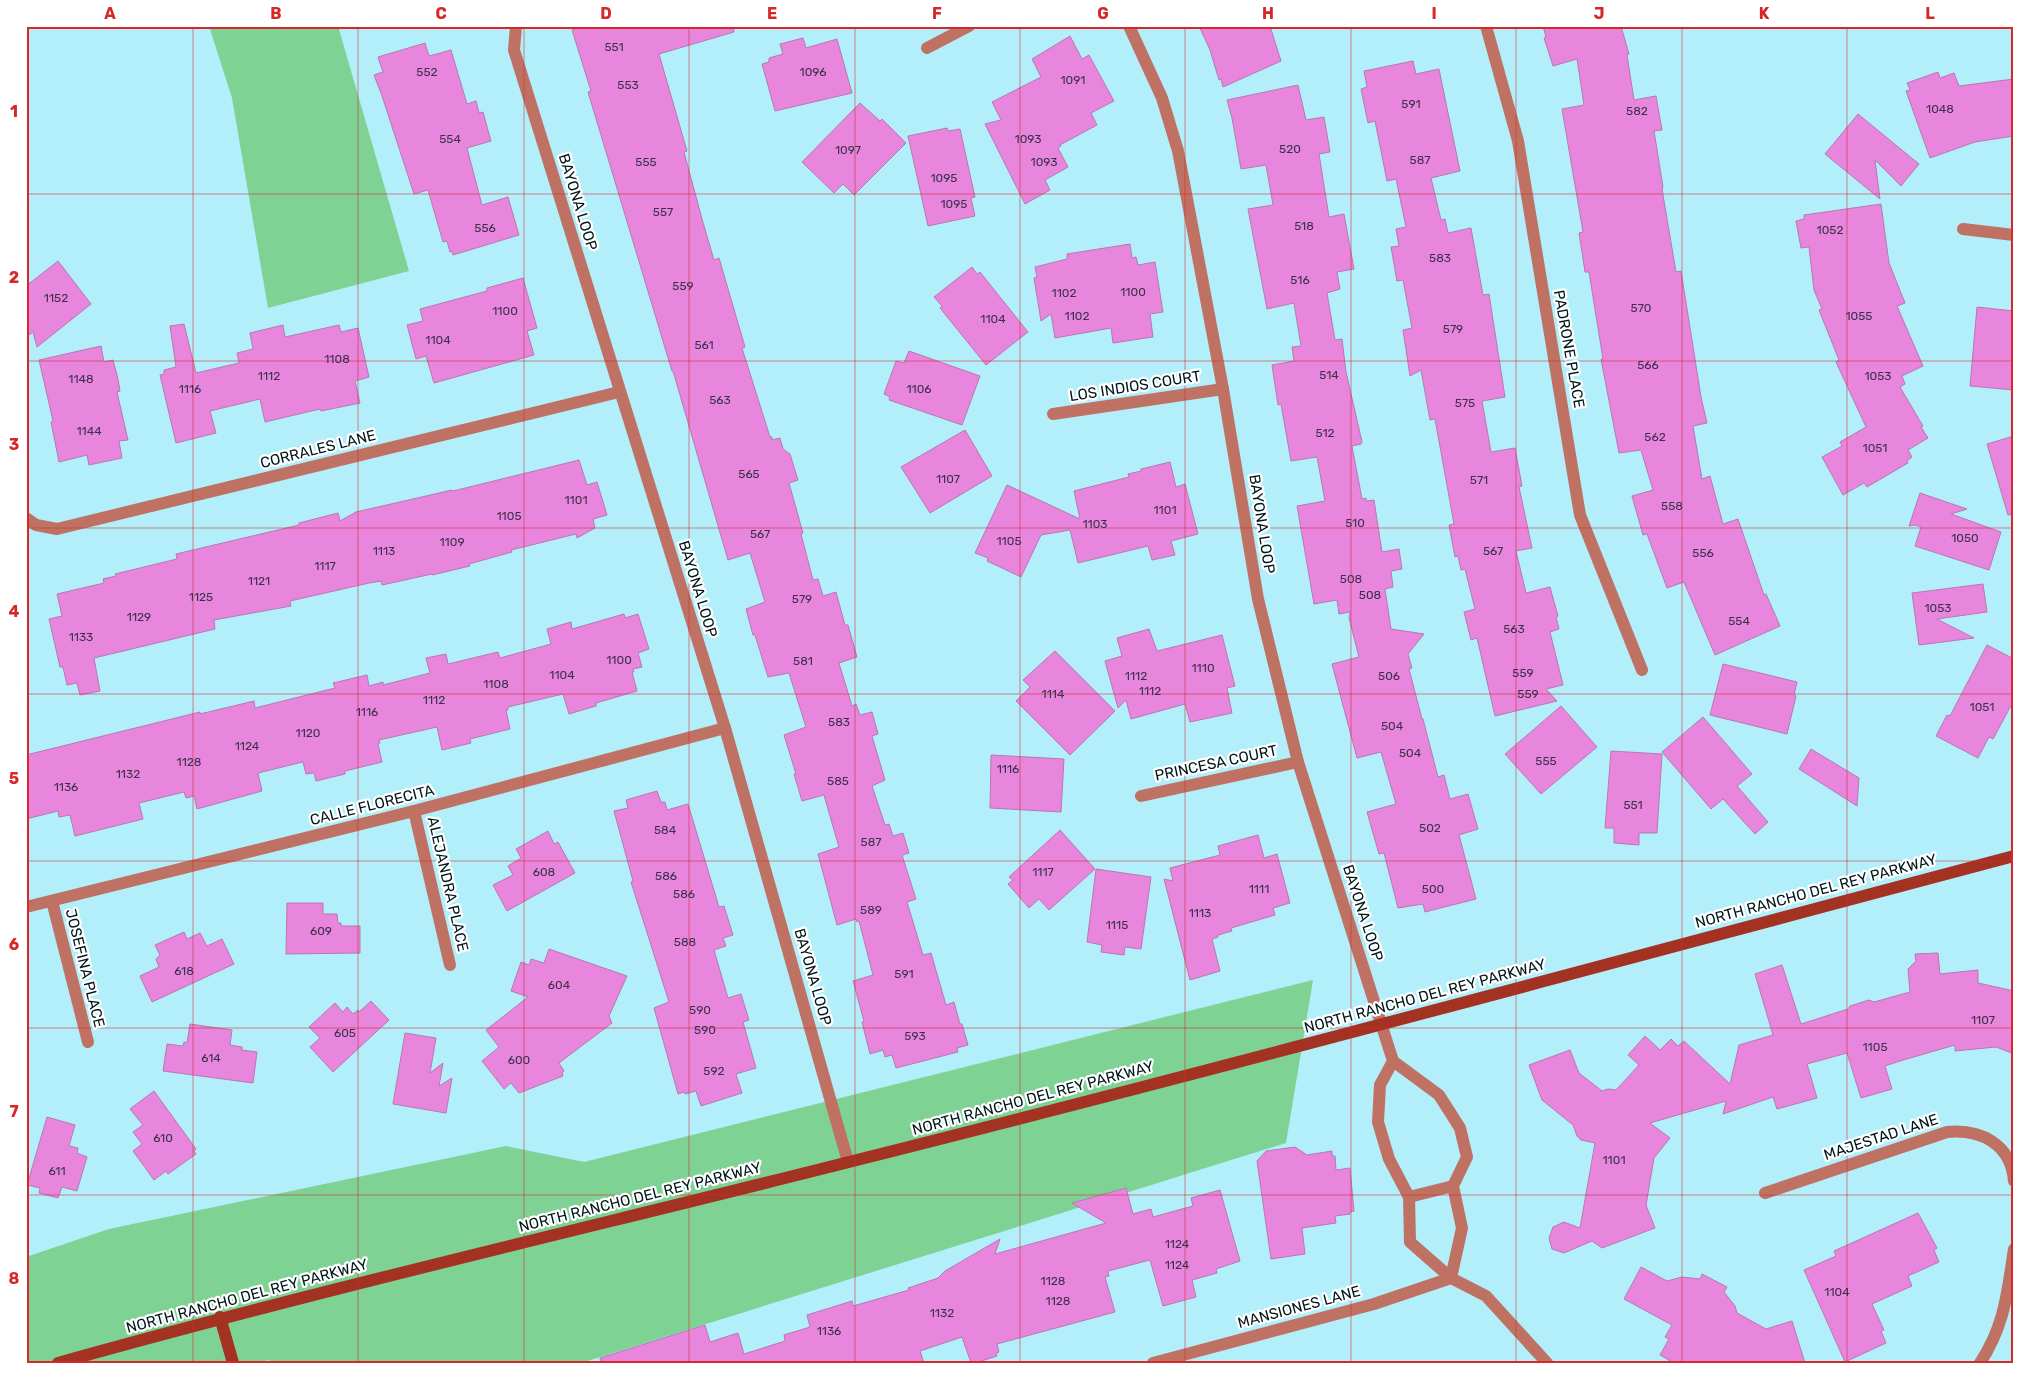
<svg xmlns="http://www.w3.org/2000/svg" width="2040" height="1389" font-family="Rubik,sans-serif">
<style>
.green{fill:#7ed294}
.building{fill:#e885dd;stroke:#b779b0}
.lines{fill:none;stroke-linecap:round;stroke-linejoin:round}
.street{stroke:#bf7263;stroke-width:12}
.secondary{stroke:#a43222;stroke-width:12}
.grid{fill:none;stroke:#d62828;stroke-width:1;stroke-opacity:0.55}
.labels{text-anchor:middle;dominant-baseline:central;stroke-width:4.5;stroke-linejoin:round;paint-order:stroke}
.number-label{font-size:12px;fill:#3a324b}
.street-label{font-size:15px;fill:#00161a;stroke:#fff}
.neatline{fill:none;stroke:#d62828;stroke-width:2}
.grid-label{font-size:16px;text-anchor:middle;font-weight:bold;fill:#d62828}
</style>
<rect width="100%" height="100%" fill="#b2effb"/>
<g class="green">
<polygon points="209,26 338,26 409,271 268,308 232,98"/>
<polygon points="1313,980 1286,1143 581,1363 270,1363 269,1360 256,1363 26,1363 26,1257 109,1229 506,1146 584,1162"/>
</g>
<g class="building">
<polygon points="584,26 733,26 734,32 659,54 687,151 684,152 702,219 714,260 719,258 745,347 742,348 770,437 772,437 772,440 780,438 783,449 790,454 798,480 789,483 803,533 801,534 813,580 818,579 823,596 836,592 845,625 848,625 857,657 839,663 852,706 856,704 860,715 872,712 878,734 872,736 885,780 872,786 885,825 889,824 893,836 903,833 909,853 902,855 916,899 907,902 923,955 931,953 946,1005 954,1002 960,1024 962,1024 968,1045 957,1048 958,1052 896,1068 892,1055 885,1057 883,1050 870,1054 862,1022 864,1021 853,981 873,975 859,921 857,922 856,919 837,925 818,854 839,847 836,837 824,795 802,801 794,774 796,774 784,735 806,727 789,673 768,677 755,635 753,635 746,609 765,602 750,553 728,560 673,371 672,371 588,92 591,91 572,30"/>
<polygon points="1199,26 1270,26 1281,61 1223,87 1221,79 1219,80 1210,50"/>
<polygon points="1543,26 1621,26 1629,54 1627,55 1634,100 1656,96 1662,130 1654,131 1663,187 1662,187 1663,195 1676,272 1681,271 1701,397 1707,423 1693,426 1702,479 1710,476 1723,524 1738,519 1764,595 1766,594 1780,626 1715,655 1684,582 1667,588 1647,534 1643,535 1632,496 1653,490 1641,450 1619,453 1601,359 1603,359 1589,272 1585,272 1579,233 1583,232 1562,109 1584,105 1577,59 1553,66 1544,38 1546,37"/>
<polygon points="1070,36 1082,59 1089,55 1114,101 1091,113 1097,125 1060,145 1061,146 1058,148 1068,167 1045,180 1050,190 1025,204 985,124 1001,120 992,102 1041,77 1032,59"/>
<polygon points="803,38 806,48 837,39 852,93 775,111 762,64 769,62 769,58 783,54 780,44"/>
<polygon points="425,43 429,56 451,50 467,104 476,101 479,113 483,112 491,141 467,148 482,205 508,197 519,235 453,255 452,251 450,252 447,241 443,242 428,190 414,194 382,96 374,75 383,72 378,57"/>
<polygon points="1413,61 1416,74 1439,69 1460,171 1431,178 1441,220 1445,219 1448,233 1471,228 1483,295 1489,294 1505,397 1482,401 1491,452 1515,448 1522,486 1519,487 1532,548 1516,551 1526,593 1550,587 1558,616 1556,617 1559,629 1550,632 1563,685 1546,689 1557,701 1495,716 1477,638 1471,640 1464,612 1475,609 1465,569 1461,570 1458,556 1455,557 1449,525 1454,524 1435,419 1430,420 1421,370 1410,376 1403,330 1412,328 1403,280 1397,281 1391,247 1399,246 1396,229 1406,227 1396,179 1387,181 1375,121 1368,123 1361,89 1367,87 1364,71"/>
<polygon points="1938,72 1940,78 1954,73 1959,86 2014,79 2014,136 1975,142 1930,158 1906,91 1910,90 1907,83"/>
<polygon points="1298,85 1306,120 1324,117 1330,152 1319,154 1329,217 1344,214 1354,269 1337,272 1340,289 1327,293 1335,340 1342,339 1346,372 1362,442 1361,444 1352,446 1362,499 1366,498 1366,501 1374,500 1382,552 1399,549 1402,569 1391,571 1393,587 1385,589 1391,629 1424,634 1408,654 1412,668 1409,669 1422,719 1423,719 1438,777 1444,775 1450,799 1468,794 1478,829 1459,835 1476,899 1425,912 1423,904 1398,908 1384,853 1379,854 1367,812 1396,804 1381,752 1357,758 1332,664 1359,657 1349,618 1350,612 1339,614 1337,600 1314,604 1297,506 1325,501 1317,457 1291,461 1281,404 1278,405 1272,365 1294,361 1292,347 1301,346 1294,303 1267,309 1248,209 1273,205 1266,165 1241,169 1232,118 1227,100"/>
<polygon points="860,103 880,121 882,119 906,143 854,195 843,184 834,193 802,162"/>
<polygon points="1858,114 1919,164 1901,186 1875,160 1880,199 1825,154"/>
<polygon points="947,128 948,131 960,129 975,197 971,198 975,216 928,226 908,136"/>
<polygon points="1881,204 1889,263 1905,303 1897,306 1923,366 1902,376 1905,384 1900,387 1923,426 1921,427 1928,438 1908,450 1912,457 1907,461 1908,463 1867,487 1864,483 1843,495 1822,457 1842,446 1840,442 1866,427 1836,362 1839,360 1819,310 1822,309 1814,290 1809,247 1801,248 1796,221 1804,219 1804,215"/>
<polygon points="1130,244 1132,258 1136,257 1138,265 1155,262 1163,312 1150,314 1153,337 1113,343 1111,328 1055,338 1051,314 1041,321 1034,278 1037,277 1035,267 1067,259 1067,254"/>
<polygon points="58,261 91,304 37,347 33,332 26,337 26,286"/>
<polygon points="972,267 977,274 980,272 1028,332 986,365 940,308 942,306 934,297"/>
<polygon points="523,278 537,328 527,331 534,355 434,383 426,356 416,359 407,325 423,321 420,309 487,291 487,288"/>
<polygon points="1977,307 2014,311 2014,390 1970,386"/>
<polygon points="184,324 196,373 239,363 237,353 253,349 250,333 283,325 285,337 339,325 341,332 358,328 369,377 355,381 360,403 321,411 320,409 265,422 260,399 210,411 216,433 176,443 160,375 164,374 164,370 176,367 170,326"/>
<polygon points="101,346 104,362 113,360 118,379 120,391 117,392 128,440 119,441 122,458 89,465 87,455 59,462 51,422 53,421 39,360"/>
<polygon points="909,351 980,376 962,425 889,400 890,397 884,394 896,361 904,363"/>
<polygon points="965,430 992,476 930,513 901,467"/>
<polygon points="2014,436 2014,514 2008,515 1987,444"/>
<polygon points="579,460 587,485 597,482 607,515 593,519 595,528 577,538 576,534 511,550 512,552 469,564 470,566 432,575 432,574 382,585 381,581 369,583 290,601 291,606 214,620 215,629 94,658 100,691 80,695 77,683 67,685 63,667 60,667 49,619 62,616 57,594 104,583 103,579 116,576 115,574 177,559 176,554 299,525 299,523 338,513 340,521 356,512 452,490 453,491"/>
<polygon points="1170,462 1176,487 1185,484 1198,534 1171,541 1175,555 1152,560 1148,546 1078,563 1070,530 1041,535 1021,577 987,561 988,558 975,553 1007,485 1080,519 1074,491 1129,477 1128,474 1141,471 1141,469"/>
<polygon points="1920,493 1967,509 1951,514 2001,532 1989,570 1915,546 1921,527 1915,525 1909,526"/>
<polygon points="1983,584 1987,612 1937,619 1974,638 1919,645 1912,593"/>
<polygon points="624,614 625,618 638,614 649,649 638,653 642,667 633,669 634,672 632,672 637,691 596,703 596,706 569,714 563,694 508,707 508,710 506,710 510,729 470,739 471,743 442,750 437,727 379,740 380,743 378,744 382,762 345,771 345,774 316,781 314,773 306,774 303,762 258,773 262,791 197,809 194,796 186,798 184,792 139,803 143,819 75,836 70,815 59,817 58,811 26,819 26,755 200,712 200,714 254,701 255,708 335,688 333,683 367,675 369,686 383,682 383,685 430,673 426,658 446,654 448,664 498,652 500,658 551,644 547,629 571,622 572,629"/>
<polygon points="1149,629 1157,651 1222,635 1235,686 1227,688 1232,713 1190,722 1185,704 1131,719 1126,700 1118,708 1105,661 1122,656 1117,638"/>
<polygon points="1987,645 2014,659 2014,700 1993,739 1989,737 1978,758 1936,736 1947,715 1950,716"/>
<polygon points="1055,651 1115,711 1070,755 1016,701 1030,687 1023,680"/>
<polygon points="1723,664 1797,682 1794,695 1796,696 1787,734 1710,715"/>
<polygon points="1561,706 1597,747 1541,794 1505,754"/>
<polygon points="1703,717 1752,774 1737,786 1768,822 1755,834 1723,799 1711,809 1662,752"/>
<polygon points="1811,749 1859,778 1857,806 1799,769"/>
<polygon points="1611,751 1662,754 1657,833 1639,833 1639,845 1614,843 1614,828 1605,828"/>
<polygon points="991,755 1064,759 1061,812 990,808"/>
<polygon points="657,791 661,802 665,802 667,810 688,804 719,907 724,906 733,935 723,938 726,946 714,950 728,998 741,994 749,1020 743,1022 756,1068 736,1074 742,1093 701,1106 696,1091 685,1094 684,1092 678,1094 654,1008 669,1002 631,882 633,881 614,811 628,808 626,800"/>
<polygon points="1060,830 1095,869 1049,910 1039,899 1029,908 1008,884 1013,880 1009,877"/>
<polygon points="548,831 554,844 558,842 575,873 507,911 493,885 513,875 508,866 521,858 516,849"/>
<polygon points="1258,835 1264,858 1277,854 1290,903 1273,908 1275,915 1231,928 1232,931 1218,935 1218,937 1212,939 1220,971 1190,980 1164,879 1173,881 1170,868 1220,855 1218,846"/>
<polygon points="1096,869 1151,877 1141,949 1125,947 1124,955 1101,952 1102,945 1087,942"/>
<polygon points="287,903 323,903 323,914 337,914 338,923 341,923 341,926 360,926 360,953 286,954"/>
<polygon points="184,932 187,939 200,933 207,946 222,939 234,964 152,1002 140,976 159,967 156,959 160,955 155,945"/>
<polygon points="549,949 627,976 609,1016 612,1023 559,1063 564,1071 562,1073 563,1076 519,1093 511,1083 504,1089 482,1061 499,1047 486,1030 528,997 511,991 521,962 529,965 531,959 544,963"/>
<polygon points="1938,953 1940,974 1978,970 1978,983 2014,991 2014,1054 1996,1047 1955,1051 1955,1045 1900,1061 1885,1066 1892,1089 1861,1098 1847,1053 1807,1064 1817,1098 1777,1109 1773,1097 1723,1114 1726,1101 1650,1123 1670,1138 1654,1158 1646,1205 1655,1228 1602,1248 1592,1241 1564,1253 1552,1249 1549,1238 1553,1227 1564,1222 1580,1228 1595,1143 1581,1140 1577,1136 1573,1125 1542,1100 1529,1065 1570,1050 1579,1073 1602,1091 1608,1089 1616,1090 1639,1065 1628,1055 1645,1036 1660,1050 1671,1039 1678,1046 1684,1041 1730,1084 1739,1045 1773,1035 1755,974 1782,965 1801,1024 1848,1009 1850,1006 1869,1000 1874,1002 1910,992 1908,969 1916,961 1915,954"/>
<polygon points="371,1001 389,1020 333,1072 310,1047 320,1038 309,1027 335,1003 343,1012 347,1007 353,1014 358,1010 359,1012"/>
<polygon points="190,1024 232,1030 230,1045 242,1047 242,1050 257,1052 253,1083 163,1071 167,1044 183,1046 184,1042 187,1043"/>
<polygon points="405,1033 436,1038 430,1073 443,1063 439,1086 452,1078 446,1113 393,1104"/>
<polygon points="154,1091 196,1149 194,1151 196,1154 168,1174 166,1171 154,1180 133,1151 142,1144 133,1132 143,1125 130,1109"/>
<polygon points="47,1117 75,1125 69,1146 78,1148 77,1153 87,1157 77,1191 62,1187 58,1198 39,1193 40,1188 27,1185"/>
<polygon points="1295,1147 1307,1155 1332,1151 1332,1156 1335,1156 1336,1170 1350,1168 1354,1211 1350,1212 1350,1214 1335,1216 1336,1223 1302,1228 1305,1254 1271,1259 1257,1161 1266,1151"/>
<polygon points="1126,1188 1133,1214 1151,1209 1153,1217 1193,1206 1191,1198 1220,1190 1240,1261 1216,1269 1217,1273 1192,1280 1196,1297 1163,1306 1150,1260 1108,1271 1109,1276 1105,1277 1115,1312 997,1344 999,1352 996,1353 997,1356 975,1363 971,1363 962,1337 920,1351 924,1363 601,1363 600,1358 705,1325 710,1342 738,1333 744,1354 785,1341 784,1335 810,1327 807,1315 852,1301 853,1306 909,1290 908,1288 938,1278 945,1271 1000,1239 995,1254 1106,1223 1072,1203"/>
<polygon points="1918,1213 1937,1248 1934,1250 1939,1262 1908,1276 1912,1286 1872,1304 1884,1330 1881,1331 1886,1343 1845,1362 1804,1270 1836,1256 1834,1251"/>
<polygon points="1641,1267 1667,1281 1682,1277 1700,1279 1702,1274 1727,1287 1724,1292 1735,1306 1737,1313 1766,1329 1792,1321 1805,1363 1674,1363 1660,1355 1669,1339 1665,1337 1672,1325 1624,1299"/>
</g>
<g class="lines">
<g class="street">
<polyline points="516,26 514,50 725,728 848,1162"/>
<polyline points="1129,26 1162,98 1178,151 1223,389 1258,599 1298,762 1393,1061 1439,1095 1460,1128 1467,1157 1453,1186 1462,1228 1451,1278"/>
<polyline points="1486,26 1518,141 1580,515 1642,670"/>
<polyline points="927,48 969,26"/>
<polyline points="1963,229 2014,235"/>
<polyline points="1053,414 1223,389"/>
<polyline points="26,518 36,525 57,529 619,392"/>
<polyline points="1141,796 1298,762"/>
<polyline points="414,811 450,965"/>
<polyline points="52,901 88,1042"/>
<polyline points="26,907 414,811 725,728"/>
<polyline points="1393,1061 1380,1085 1378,1122 1389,1159 1409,1197 1410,1242 1451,1278 1486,1296 1547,1363"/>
<path d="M1765 1193 1947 1132C1981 1129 2011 1144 2014 1181"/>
<polyline points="1409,1197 1453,1186"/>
<polyline points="1153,1363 1374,1304 1451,1278"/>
<path d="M1980 1363C2005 1325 2007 1293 2014 1249"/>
</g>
<g class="secondary">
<polyline points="220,1317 233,1363"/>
<path d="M58 1363C319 1290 583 1229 845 1163 1236 1065 1625 959 2014 856"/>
</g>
</g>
<path class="grid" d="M193 26V1363M358 26V1363M524 26V1363M689 26V1363M855 26V1363M1020 26V1363M1185 26V1363M1351 26V1363M1516 26V1363M1682 26V1363M1847 26V1363M26 194H2014M26 361H2014M26 528H2014M26 694H2014M26 861H2014M26 1028H2014M26 1195H2014"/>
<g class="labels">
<g class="number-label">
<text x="614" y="47">551</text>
<text x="427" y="72">552</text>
<text x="813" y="72">1096</text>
<text x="1073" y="80">1091</text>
<text x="628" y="85">553</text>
<text x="1411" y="104">591</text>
<text x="1940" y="109">1048</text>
<text x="1637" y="111">582</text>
<text x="450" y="139">554</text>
<text x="1028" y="139">1093</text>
<text x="1290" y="149">520</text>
<text x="848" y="150">1097</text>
<text x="1420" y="160">587</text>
<text x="646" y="162">555</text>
<text x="1044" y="162">1093</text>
<text x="944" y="178">1095</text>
<text x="954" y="204">1095</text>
<text x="663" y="212">557</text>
<text x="1304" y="226">518</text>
<text x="485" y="228">556</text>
<text x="1830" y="230">1052</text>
<text x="1440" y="258">583</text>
<text x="1300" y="280">516</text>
<text x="683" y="286">559</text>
<text x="1133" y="292">1100</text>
<text x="1064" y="293">1102</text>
<text x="56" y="298">1152</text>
<text x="1641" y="308">570</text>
<text x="505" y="311">1100</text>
<text x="1077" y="316">1102</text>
<text x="1859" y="316">1055</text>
<text x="993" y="319">1104</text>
<text x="1453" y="329">579</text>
<text x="438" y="340">1104</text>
<text x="704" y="345">561</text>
<text x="337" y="359">1108</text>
<text x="1648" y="365">566</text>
<text x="1329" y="375">514</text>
<text x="269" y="376">1112</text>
<text x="1878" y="376">1053</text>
<text x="81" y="379">1148</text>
<text x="190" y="389">1116</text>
<text x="919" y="389">1106</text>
<text x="720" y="400">563</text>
<text x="1465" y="403">575</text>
<text x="89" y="431">1144</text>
<text x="1325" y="433">512</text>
<text x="1655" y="437">562</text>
<text x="1875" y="448">1051</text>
<text x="749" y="474">565</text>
<text x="948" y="479">1107</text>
<text x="1479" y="480">571</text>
<text x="576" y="500">1101</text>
<text x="1672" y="506">558</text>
<text x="1165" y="510">1101</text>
<text x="509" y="516">1105</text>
<text x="1355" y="523">510</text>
<text x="1095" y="524">1103</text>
<text x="760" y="534">567</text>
<text x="1965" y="538">1050</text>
<text x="1009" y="541">1105</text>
<text x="452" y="542">1109</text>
<text x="384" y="551">1113</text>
<text x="1493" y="551">567</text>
<text x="1703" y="553">556</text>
<text x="325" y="566">1117</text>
<text x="1351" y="579">508</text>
<text x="259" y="581">1121</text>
<text x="1370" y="595">508</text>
<text x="201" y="597">1125</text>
<text x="802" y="599">579</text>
<text x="1938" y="608">1053</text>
<text x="139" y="617">1129</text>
<text x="1739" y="621">554</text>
<text x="1514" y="629">563</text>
<text x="81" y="637">1133</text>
<text x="619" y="660">1100</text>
<text x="803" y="661">581</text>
<text x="1203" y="668">1110</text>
<text x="1523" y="673">559</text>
<text x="562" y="675">1104</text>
<text x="1136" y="676">1112</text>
<text x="1389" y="676">506</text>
<text x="496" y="684">1108</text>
<text x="1150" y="691">1112</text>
<text x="1053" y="694">1114</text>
<text x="1528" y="694">559</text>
<text x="434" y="700">1112</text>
<text x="1982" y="707">1051</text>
<text x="367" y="712">1116</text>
<text x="839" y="722">583</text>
<text x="1392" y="726">504</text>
<text x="308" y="733">1120</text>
<text x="247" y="746">1124</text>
<text x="1410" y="753">504</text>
<text x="1546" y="761">555</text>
<text x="189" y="762">1128</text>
<text x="1008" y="769">1116</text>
<text x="128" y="774">1132</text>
<text x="838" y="781">585</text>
<text x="66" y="787">1136</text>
<text x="1633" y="805">551</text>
<text x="1430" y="828">502</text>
<text x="665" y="830">584</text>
<text x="871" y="842">587</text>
<text x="544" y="872">608</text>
<text x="1043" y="872">1117</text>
<text x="666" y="876">586</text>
<text x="1259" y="889">1111</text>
<text x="1433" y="889">500</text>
<text x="684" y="894">586</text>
<text x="871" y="910">589</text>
<text x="1200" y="913">1113</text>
<text x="1117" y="925">1115</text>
<text x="321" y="931">609</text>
<text x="685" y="942">588</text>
<text x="184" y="971">618</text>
<text x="904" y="974">591</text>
<text x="559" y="985">604</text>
<text x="700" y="1010">590</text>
<text x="1983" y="1020">1107</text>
<text x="705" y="1030">590</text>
<text x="345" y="1033">605</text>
<text x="915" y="1036">593</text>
<text x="1875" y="1047">1105</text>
<text x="211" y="1058">614</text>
<text x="519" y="1060">600</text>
<text x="714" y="1071">592</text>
<text x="163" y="1138">610</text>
<text x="1614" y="1160">1101</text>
<text x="57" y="1171">611</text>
<text x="1177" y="1244">1124</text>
<text x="1177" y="1265">1124</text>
<text x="1053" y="1281">1128</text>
<text x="1837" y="1292">1104</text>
<text x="1058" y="1301">1128</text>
<text x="942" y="1313">1132</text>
<text x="829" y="1331">1136</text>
</g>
<g class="street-label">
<text transform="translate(578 202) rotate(73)">BAYONA LOOP</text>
<text transform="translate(1569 349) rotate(80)">PADRONE PLACE</text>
<text transform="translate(1135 386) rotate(-9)">LOS INDIOS COURT</text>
<text transform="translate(318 449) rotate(-14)">CORRALES LANE</text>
<text transform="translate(1262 524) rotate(81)">BAYONA LOOP</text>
<text transform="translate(698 589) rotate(73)">BAYONA LOOP</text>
<text transform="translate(1216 763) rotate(-12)">PRINCESA COURT</text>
<text transform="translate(372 805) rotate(-14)">CALLE FLORECITA</text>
<text transform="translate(448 884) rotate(77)">ALEJANDRA PLACE</text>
<text transform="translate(1816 891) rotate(-15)">NORTH RANCHO DEL REY PARKWAY</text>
<text transform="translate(1363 913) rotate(72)">BAYONA LOOP</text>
<text transform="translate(85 968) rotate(76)">JOSEFINA PLACE</text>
<text transform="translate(813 977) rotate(74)">BAYONA LOOP</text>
<text transform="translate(1425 996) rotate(-15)">NORTH RANCHO DEL REY PARKWAY</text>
<text transform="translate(1033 1098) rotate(-15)">NORTH RANCHO DEL REY PARKWAY</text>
<text transform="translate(1881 1137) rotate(-18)">MAJESTAD LANE</text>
<text transform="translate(640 1197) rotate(-14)">NORTH RANCHO DEL REY PARKWAY</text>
<text transform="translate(247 1296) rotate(-15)">NORTH RANCHO DEL REY PARKWAY</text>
<text transform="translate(1299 1307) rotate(-15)">MANSIONES LANE</text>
</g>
</g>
<rect width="2040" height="1389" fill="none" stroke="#ffffff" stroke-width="55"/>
<rect x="28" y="28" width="1984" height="1334" class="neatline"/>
<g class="grid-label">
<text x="110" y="19">A</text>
<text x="276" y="19">B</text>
<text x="441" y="19">C</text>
<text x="606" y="19">D</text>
<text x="772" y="19">E</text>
<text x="937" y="19">F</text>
<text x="1103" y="19">G</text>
<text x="1268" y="19">H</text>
<text x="1434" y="19">I</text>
<text x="1599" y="19">J</text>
<text x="1764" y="19">K</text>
<text x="1930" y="19">L</text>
<text x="14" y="117">1</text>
<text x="14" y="283">2</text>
<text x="14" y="450">3</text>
<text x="14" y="617">4</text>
<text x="14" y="784">5</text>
<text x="14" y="950">6</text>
<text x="14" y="1117">7</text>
<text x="14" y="1284">8</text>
</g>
</svg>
